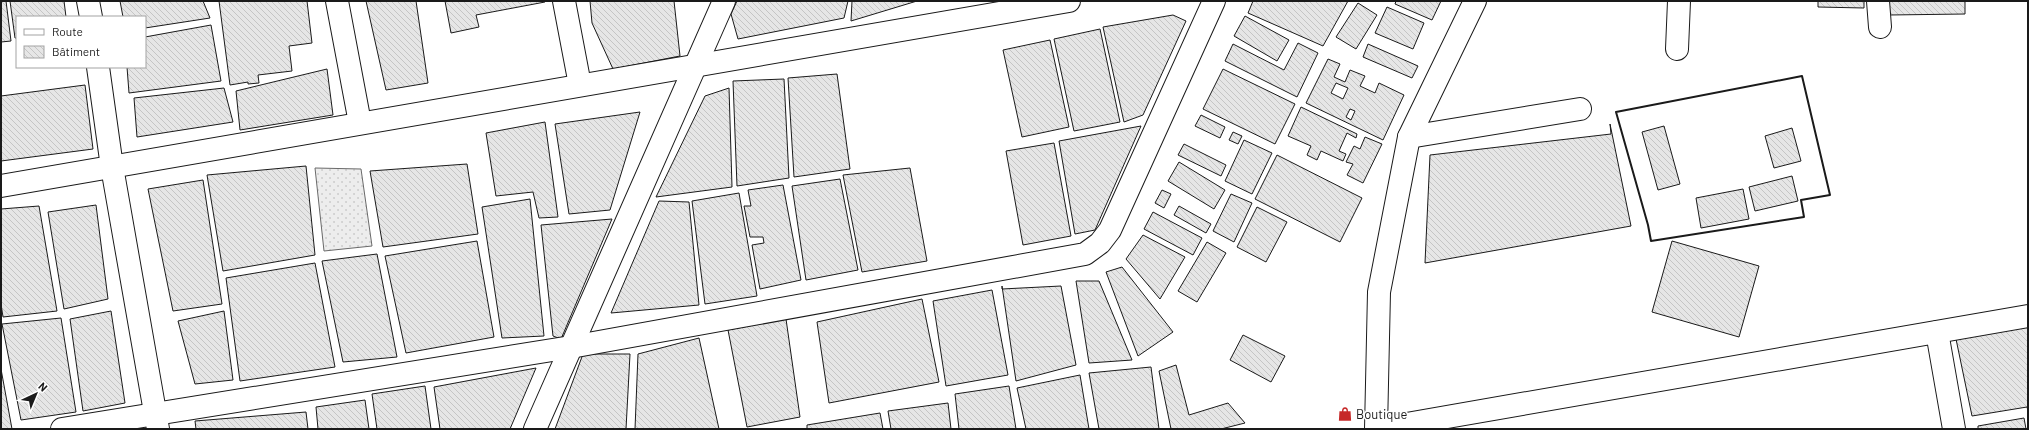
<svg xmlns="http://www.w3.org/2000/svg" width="2029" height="430" font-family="Barlow,sans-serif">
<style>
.garden{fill:url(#garden-dots);stroke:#6a6a6a}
.building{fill:url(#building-back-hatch);stroke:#1a1a1a;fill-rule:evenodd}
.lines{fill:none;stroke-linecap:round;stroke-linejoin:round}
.street-casing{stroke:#1a1a1a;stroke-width:24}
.street{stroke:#fff;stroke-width:22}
.wall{stroke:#1a1a1a;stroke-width:2}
.labels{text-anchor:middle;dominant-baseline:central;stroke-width:3;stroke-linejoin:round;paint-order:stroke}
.poi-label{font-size:13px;fill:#1a1a1a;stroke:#fff;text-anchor:start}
</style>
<defs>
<pattern id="garden-dots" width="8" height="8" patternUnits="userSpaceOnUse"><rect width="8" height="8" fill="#ededed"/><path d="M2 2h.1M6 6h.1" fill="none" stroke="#cbcbcb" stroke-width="1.8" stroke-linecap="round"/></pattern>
<pattern id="building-back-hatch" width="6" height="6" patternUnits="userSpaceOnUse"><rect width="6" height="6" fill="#e6e6e6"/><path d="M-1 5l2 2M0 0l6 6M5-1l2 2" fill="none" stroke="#c5c5c5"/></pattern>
</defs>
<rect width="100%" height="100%" fill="#fff"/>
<polygon class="garden" points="315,168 361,169 372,246 324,251"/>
<g class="building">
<polygon points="1,1 6,1 11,41 1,42"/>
<polygon points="10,1 64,1 66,17 17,17 17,38 15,38"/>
<polygon points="120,1 203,1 210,18 145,28 145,17 123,17"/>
<polygon points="219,1 307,1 312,43 289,46 292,71 258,75 259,83 248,84 248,82 230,85"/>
<polygon points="366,1 416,1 428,83 386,90"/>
<polygon points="445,1 545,1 545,2 476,15 479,27 451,33"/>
<polygon points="590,1 674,1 680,56 613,69 592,23"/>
<polygon points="737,1 848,1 844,18 738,39 731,14"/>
<polygon points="852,1 917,1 851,21"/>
<polygon points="1253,1 1348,1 1323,46 1248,13"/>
<polygon points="1396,1 1441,1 1432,20 1395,4"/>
<polygon points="1818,1 1864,1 1864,8 1818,7"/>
<polygon points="1887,1 1965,1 1965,14 1889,15"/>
<polygon points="1358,3 1377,15 1356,49 1336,37"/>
<polygon points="1387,7 1424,23 1413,49 1375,33"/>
<polygon points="1173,15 1186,21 1143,115 1124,122 1103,27"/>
<polygon points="1245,16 1289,40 1277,61 1234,36"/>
<polygon points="211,25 221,81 129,93 127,67 145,67 145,37"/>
<polygon points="1100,29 1120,122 1074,131 1054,39"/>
<polygon points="1050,40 1069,127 1022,137 1003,50"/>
<polygon points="1298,43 1318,53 1297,97 1225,61 1233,44 1284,70"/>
<polygon points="1368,44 1418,66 1412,78 1363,57"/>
<path d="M1328 59 1340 64 1334 77 1345 82 1350 70 1365 76 1360 86 1375 93 1379 83 1404 95 1383 140 1306 103ZM1336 83 1348 88 1343 99 1331 93ZM1350 109 1355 111 1351 120 1346 117Z"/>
<polygon points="327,69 333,115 240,130 236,91"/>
<polygon points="1223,69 1295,104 1275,144 1203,109"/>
<polygon points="837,74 850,169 794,177 788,78"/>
<polygon points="784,79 789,178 737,186 733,81"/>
<polygon points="85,85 93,149 1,161 1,96"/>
<polygon points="224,88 233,122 137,137 134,98"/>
<polygon points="729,88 732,187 656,197 705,96"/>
<polygon points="1301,107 1357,134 1356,138 1347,133 1339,151 1346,154 1343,161 1321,151 1317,160 1307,155 1311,146 1288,136"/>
<polygon points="640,112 610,210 569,214 555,124"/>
<polygon points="1201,115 1225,127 1220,138 1195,126"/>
<polygon points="545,122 558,217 539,218 533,192 496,196 486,133"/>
<polygon points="1610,124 1631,226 1425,263 1430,155 1611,134"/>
<polygon points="1141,126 1095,230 1075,234 1059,141"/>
<polygon points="1664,126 1680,184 1658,190 1642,132"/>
<polygon points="1792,128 1801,161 1774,168 1765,136"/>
<polygon points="1233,132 1242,136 1238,144 1229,140"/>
<polygon points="1365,137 1382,144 1363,183 1347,175 1353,164 1346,162 1354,146 1360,149"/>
<polygon points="1244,140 1272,153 1252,194 1225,181"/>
<polygon points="1054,143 1071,236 1023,245 1006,151"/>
<polygon points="1184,144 1226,165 1221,176 1178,155"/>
<polygon points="1277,155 1362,198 1340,242 1255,199"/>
<polygon points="1179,162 1225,190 1214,209 1168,181"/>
<polygon points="467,164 478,234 383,247 370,171"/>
<polygon points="306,166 315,255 223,271 207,175"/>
<polygon points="910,168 927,261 862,272 843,175"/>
<polygon points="1792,176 1798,201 1755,211 1749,187"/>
<polygon points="840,179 858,270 806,280 792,186"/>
<polygon points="203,180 222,304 173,311 148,189"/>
<polygon points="783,185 801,280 760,289 752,245 764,243 763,237 750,237 744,206 751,206 748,190"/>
<polygon points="1743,189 1749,219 1701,228 1696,198"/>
<polygon points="1162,190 1171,194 1164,208 1155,203"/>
<polygon points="739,193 757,296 705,304 692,201"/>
<polygon points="1231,194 1252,203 1234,242 1213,231"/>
<polygon points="530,199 544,336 502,338 482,207"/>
<polygon points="659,201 689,202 699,305 611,313"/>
<polygon points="96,205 108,299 64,309 48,212"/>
<polygon points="39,206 57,311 3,317 1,304 1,209"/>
<polygon points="1179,206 1211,224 1206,233 1174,215"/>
<polygon points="1257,207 1287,222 1266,262 1237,247"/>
<polygon points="1153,212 1202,238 1193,255 1144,229"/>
<polygon points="612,219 561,339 553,336 541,225"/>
<polygon points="1143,235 1185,257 1160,299 1126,259"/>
<polygon points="477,241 494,337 406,353 385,256"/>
<polygon points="1672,241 1759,266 1739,337 1652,312"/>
<polygon points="1207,242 1226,253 1197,302 1178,291"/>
<polygon points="377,254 397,357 343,362 322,261"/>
<polygon points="315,263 335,367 240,381 226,278"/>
<polygon points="1122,267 1173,332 1138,356 1106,272"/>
<polygon points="1076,281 1099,281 1132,360 1089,363"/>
<polygon points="1002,286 1002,289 1061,286 1076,365 1016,381"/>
<polygon points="992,290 1008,375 946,386 933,301"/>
<polygon points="922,299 939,382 829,403 817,322"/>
<polygon points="111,311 125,403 83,411 70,319"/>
<polygon points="224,311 233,380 195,384 178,321"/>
<polygon points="61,318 76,412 21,420 2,324"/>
<polygon points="786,319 800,417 747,427 728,330"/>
<polygon points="2028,327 2028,411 2027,407 1972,416 1956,339"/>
<polygon points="1243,335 1285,356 1271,382 1230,360"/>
<polygon points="699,338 719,429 635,429 638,354"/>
<polygon points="583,354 630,354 626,429 555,429"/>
<polygon points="1176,365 1189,415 1228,403 1245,423 1221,429 1171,429 1159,371"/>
<polygon points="1151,367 1159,429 1099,429 1089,373"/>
<polygon points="536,368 510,429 440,429 434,387"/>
<polygon points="1,369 12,429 1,429"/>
<polygon points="1080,375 1089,429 1026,429 1017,388"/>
<polygon points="425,386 431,429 377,429 372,394"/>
<polygon points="1009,386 1016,429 959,429 955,394"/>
<polygon points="365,400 369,429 318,429 316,407"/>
<polygon points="948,403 951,429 891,429 888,411"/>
<polygon points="306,412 308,429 196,429 195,421"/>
<polygon points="880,413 883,429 807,429 807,425"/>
<polygon points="2024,418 2026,429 1978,429 1978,426"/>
</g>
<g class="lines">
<defs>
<g id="street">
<polyline points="88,1 91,17"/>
<polyline points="337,1 360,123"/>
<polyline points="564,1 580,85"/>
<polyline points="1878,1 1880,27"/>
<polyline points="1677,49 1679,1"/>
<polyline points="98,67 112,167 158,429"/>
<polyline points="1409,137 1580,109"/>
<polyline points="1,186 1069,1"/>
<polyline points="1937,332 1954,429"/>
<polyline points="62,429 571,347 1085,254 1100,243 1110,230 1214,1"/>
<polyline points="535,429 724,1"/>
<polyline points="1376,429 1379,292 1409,137 1475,1"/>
<polyline points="1378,429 2028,316"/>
</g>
</defs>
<use href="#street" class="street-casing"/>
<use href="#street" class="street"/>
<polygon class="wall" points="1802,76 1830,195 1801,200 1804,217 1651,241 1648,225 1616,112"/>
</g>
<defs>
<symbol id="shop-bare" viewBox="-9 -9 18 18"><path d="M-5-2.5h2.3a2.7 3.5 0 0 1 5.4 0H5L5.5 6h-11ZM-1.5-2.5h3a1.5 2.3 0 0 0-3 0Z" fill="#c62828" stroke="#fff" stroke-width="2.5" paint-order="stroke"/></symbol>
</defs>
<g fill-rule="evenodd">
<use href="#shop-bare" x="1335" y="404" width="20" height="20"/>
</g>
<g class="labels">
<g class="poi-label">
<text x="1356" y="414">Boutique</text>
</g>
</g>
<rect width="2029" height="430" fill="none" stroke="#1a1a1a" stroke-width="4"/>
<rect x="16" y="16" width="130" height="52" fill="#ffffff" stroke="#a3a3a3"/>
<rect x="24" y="29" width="20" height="6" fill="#ffffff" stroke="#a3a3a3"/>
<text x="52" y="36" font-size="12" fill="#1a1a1a">Route</text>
<rect x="24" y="46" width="20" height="12" fill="url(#building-back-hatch)" stroke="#a3a3a3"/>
<text x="52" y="56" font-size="12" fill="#1a1a1a">Bâtiment</text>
<g transform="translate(36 394) rotate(44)" stroke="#ffffff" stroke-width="3" paint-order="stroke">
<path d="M0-3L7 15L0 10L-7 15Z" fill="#1a1a1a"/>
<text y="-6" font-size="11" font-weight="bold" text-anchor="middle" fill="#1a1a1a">N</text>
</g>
</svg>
